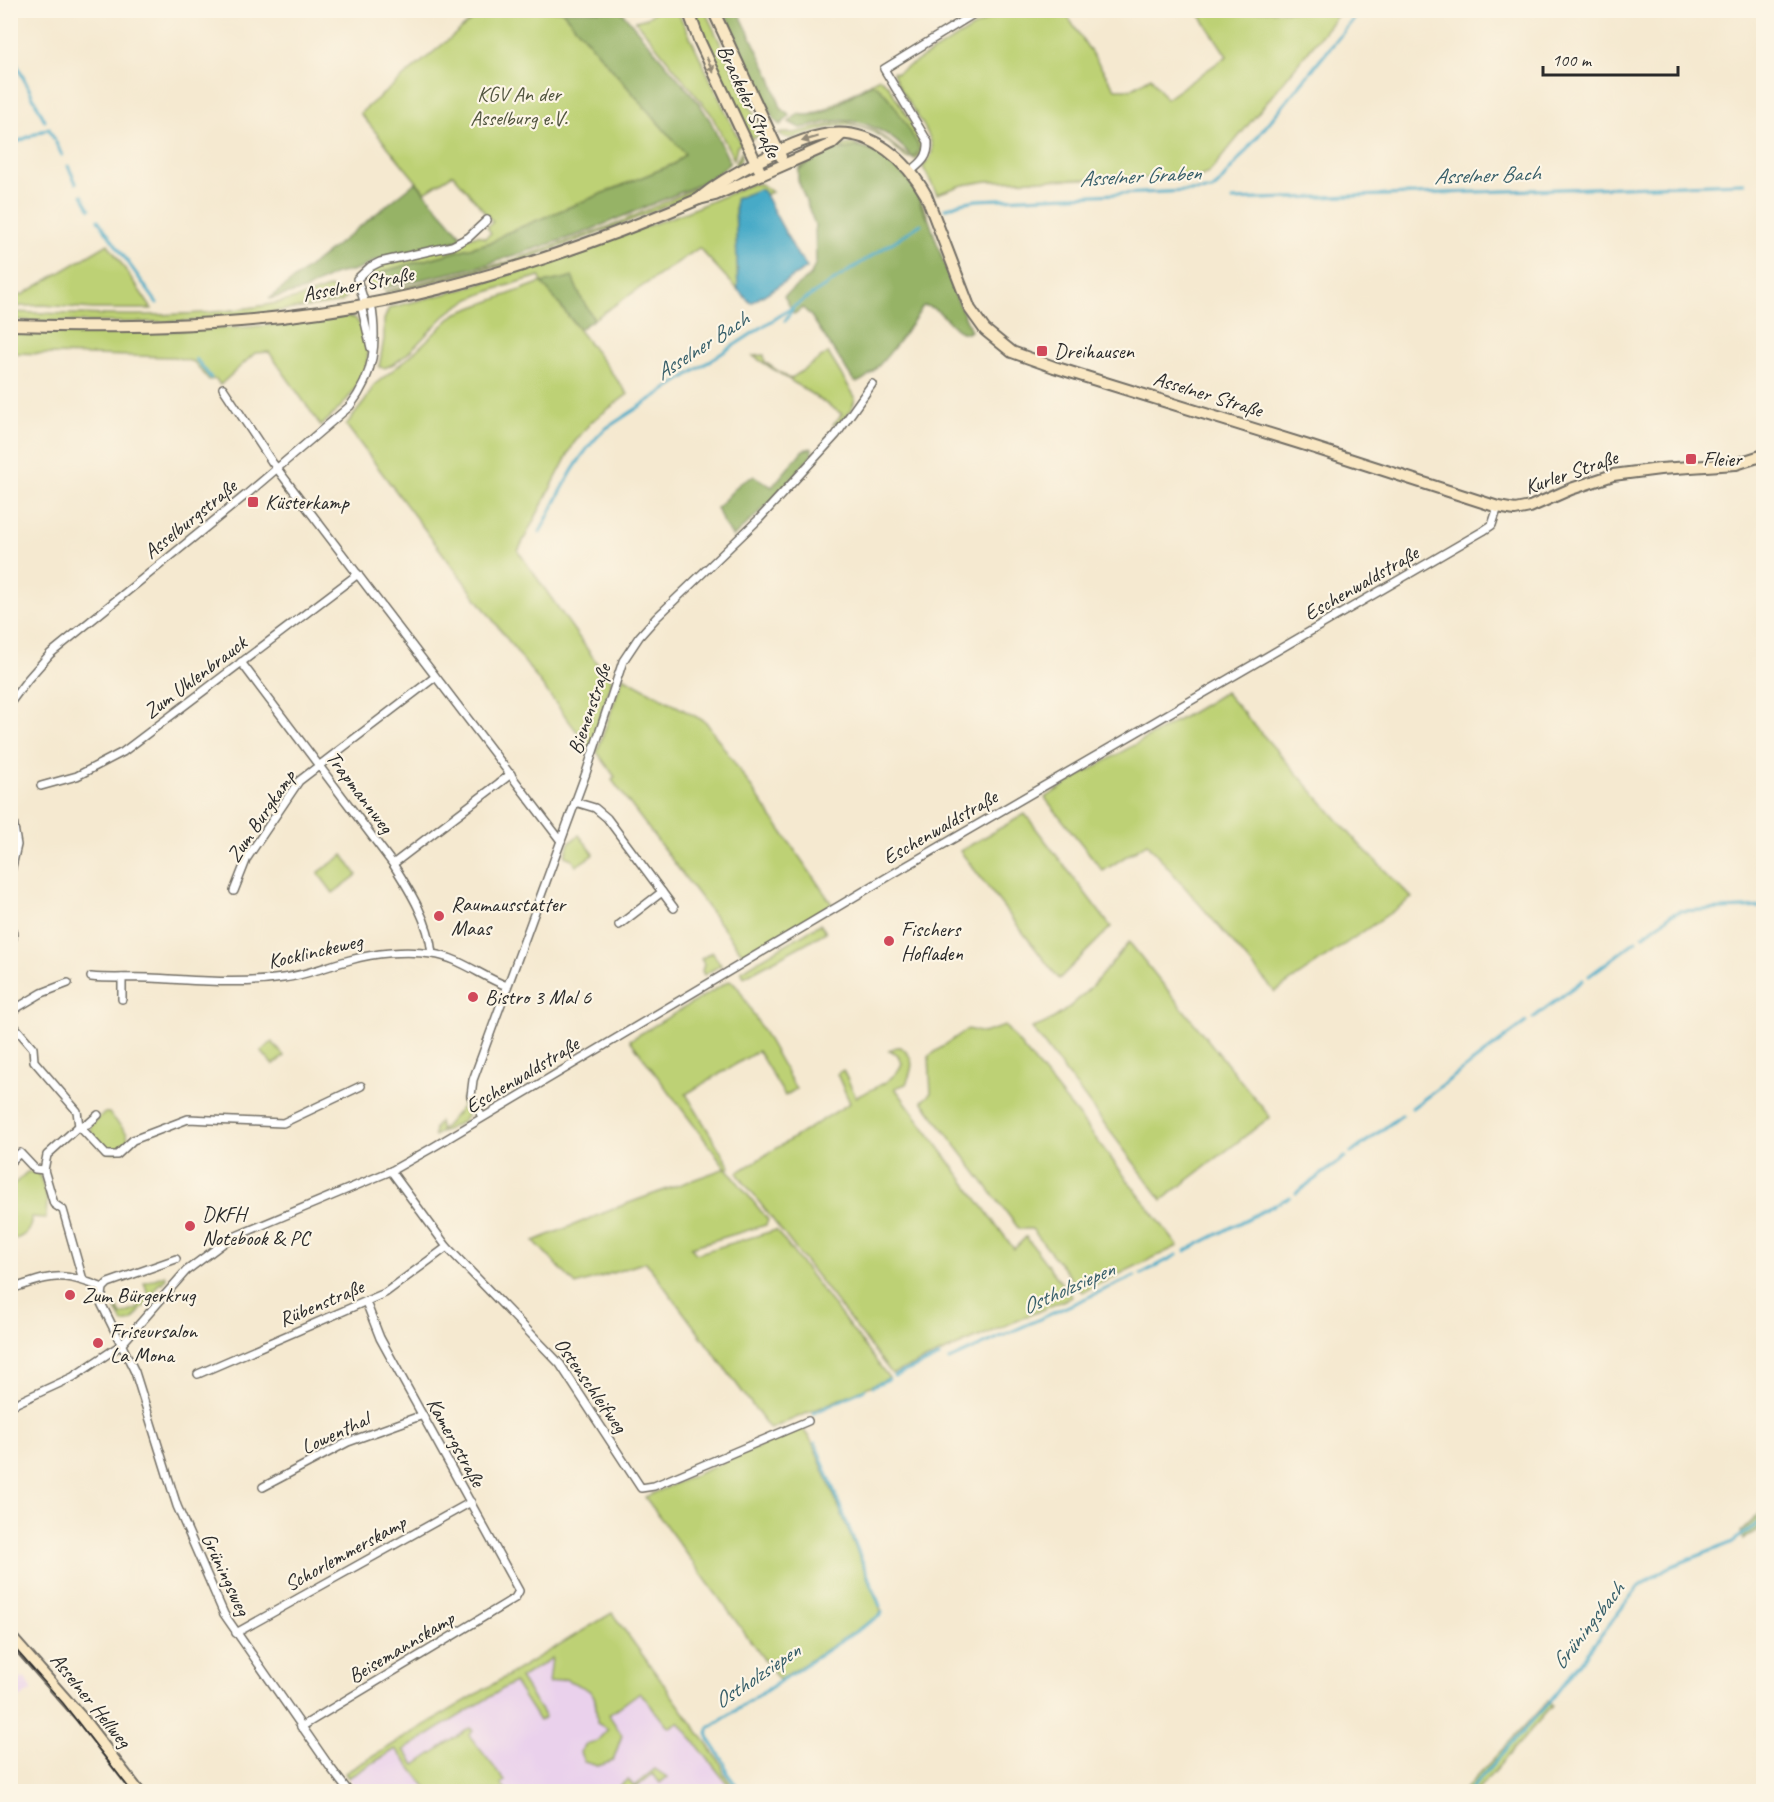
<svg xmlns="http://www.w3.org/2000/svg" width="1774" height="1802" font-family="Caveat,sans-serif">
<style>
.built{fill:#ead1ec}
.green{fill:#bdd175;stroke:#747e50;stroke-width:1.5}
.forest{fill:#96b366;stroke:#606f48;stroke-width:1.5}
.water{fill:#47aac7;stroke:#396a79;stroke-width:1.5}
.lines{fill:none;stroke-linecap:round;stroke-linejoin:round}
.stream{stroke:#47aac7;stroke-width:3}
.minor-casing{stroke:#726e65;stroke-width:10}
.secondary-casing{stroke:#726e65;stroke-width:14}
.minor{stroke:#fff;stroke-width:7}
.secondary{stroke:#f9e7c3;stroke-width:10}
.tram{stroke:#2b2b2b;stroke-width:1.5}
.oneway{fill:#928977}
.poi-dot{fill:#d1495b;stroke:#fcf5e5;stroke-width:2}
.labels{text-anchor:middle;dominant-baseline:central;stroke-width:4.5;stroke-linejoin:round;paint-order:stroke}
.park-label{font-size:21px;fill:#50543e;stroke:#fcf5e5}
.street-label{font-size:21px;fill:#2b2b2b;stroke:#fcf5e5}
.poi-label{font-size:21px;fill:#2b2b2b;stroke:#fcf5e5;text-anchor:start}
.water-label{font-size:22px;font-style:italic;fill:#365e69;stroke:#fcf5e5}
</style>
<rect width="100%" height="100%" fill="#fcf5e5"/>
<filter id="ink" filterUnits="userSpaceOnUse"><feTurbulence type="fractalNoise" baseFrequency=".0167" numOctaves="2"/><feDisplacementMap in="SourceGraphic" scale="12" xChannelSelector="R" yChannelSelector="G"/><feConvolveMatrix kernelMatrix="1 2 1 2 8 2 1 2 1" color-interpolation-filters="sRGB"/></filter>
<filter id="wash" filterUnits="userSpaceOnUse"><feTurbulence type="fractalNoise" baseFrequency=".008" numOctaves="4" result="noise"/><feDisplacementMap in="SourceGraphic" scale="24" xChannelSelector="R" yChannelSelector="G"/><feGaussianBlur stdDeviation="1.35" result="paint"/><feColorMatrix in="noise" values="0 0 0 0 0 0 0 0 0 0 0 0 0 0 0 0 0 1.4 0 .05"/><feComposite in="paint" operator="in"/></filter>
<g filter="url(#wash)">
<rect width="100%" height="100%" fill="#f5e9d0"/>
<g class="built">
<polygon points="612,1613 721,1763 724,1774 736,1791 359,1792 345,1773"/>
<polygon points="13,1665 20,1680 25,1678 32,1691 11,1702 11,1666"/>
</g>
<g class="green">
<path d="M1003 10 1064 11 1115 89H1131L1151 77 1166 99 1227 56 1197 11H1341L1209 173 1199 177 987 181 963 185 937 194 923 167C926 163 931 158 932 152 936 133 897 93 893 72L897 73Z"/>
<path d="M483 11H562L685 154 674 164 504 234 492 242 388 270 378 274 383 288C370 289 370 286 365 275L373 267 478 235 485 238 491 233 487 227 493 222 453 174 425 192 360 113Z"/>
<polygon points="656,11 677,11 686,28 741,144 737,146 734,160 711,114 636,21 647,18"/>
<polygon points="694,11 705,11 763,134 751,139 705,41"/>
<polygon points="879,78 888,85 923,142 924,150 916,160 913,158 917,155 873,84 828,111 808,116 826,109"/>
<path d="M846 122 874 130 910 158H906C892 143 876 130 855 126 828 122 813 136 791 138 785 138 782 136 778 133H795L831 124Z"/>
<path d="M852 144C899 154 914 177 929 220L925 216 918 197 903 174 844 148 816 157 798 170C807 151 833 146 852 144Z"/>
<polygon points="742,150 741,159 737,166 717,181 701,191 615,227 517,262 385,293 385,291 508,262 616,224 714,180 734,167"/>
<path d="M752 184H761L772 192 735 206 738 290 699 248 594 319 581 298 572 277 543 283 628 394 591 422 574 443 518 551 604 673 612 680 590 749 346 425 365 401 374 385 408 358 455 314 542 282 539 276C508 286 474 292 448 313 429 329 407 361 384 368L379 367 384 339V320L389 308 464 289 542 264 686 212Z"/>
<polygon points="108,244 152,309 93,309 43,305 11,307 11,294 22,295"/>
<path d="M331 287 346 298 341 302C295 309 250 316 204 320 140 324 75 322 11 320V312C110 315 237 324 331 287Z"/>
<path d="M345 316 356 319C387 361 351 399 321 426L269 352 255 353 220 385 216 379 209 380 194 362 174 357 11 353V330C122 333 234 333 345 316Z"/>
<path d="M828 353 855 397C854 408 843 425 833 425L842 414 753 356 764 355 765 362 790 379Z"/>
<polygon points="623,677 706,722 832,904 744,956 612,780 615,777 597,752"/>
<path d="M1225 692 1359 844 1412 898 1275 992 1147 843 1103 871 1045 798C1103 759 1166 730 1225 692Z"/>
<polygon points="1025,814 1111,927 1059,979 960,851"/>
<polygon points="579,835 594,854 576,866 572,859 565,856 569,843"/>
<polygon points="343,855 357,875 333,893 318,873"/>
<polygon points="820,924 826,932 744,977 741,971"/>
<path d="M1129 942 1270 1117 1162 1200 1032 1028C1068 1019 1106 971 1129 942Z"/>
<polygon points="712,952 721,965 704,975 702,971 704,964 701,959"/>
<polygon points="729,981 734,983 739,989 796,1089 785,1096 758,1051 686,1094 730,1167 727,1169 768,1220 766,1225 691,1247 696,1254 776,1230 889,1378 770,1429 646,1262 576,1285 534,1241 626,1204 726,1168 630,1040"/>
<polygon points="1005,1026 1077,1114 1178,1246 1082,1292 1032,1229 1019,1229 922,1101 931,1093 929,1056 968,1029 983,1033"/>
<polygon points="272,1042 284,1056 273,1065 261,1051"/>
<path d="M897 1047H901C916 1059 913 1068 906 1084L895 1088 1014 1249 1026 1237 1072 1297 892 1374 739 1176 738 1172 850 1103 837 1074 843 1070 856 1097C872 1089 897 1080 902 1063L897 1054 889 1051Z"/>
<polygon points="462,1097 467,1109 467,1116 462,1122 434,1136 435,1128 439,1122 441,1131 462,1107"/>
<polygon points="104,1113 109,1113 127,1133 128,1140 116,1152 108,1152 92,1135 90,1126"/>
<path d="M27 1172H39L47 1200 46 1218 31 1217C32 1233 23 1236 11 1241V1187Z"/>
<polygon points="165,1275 166,1278 162,1283 160,1282 154,1291 155,1292 132,1321 123,1323 116,1309 118,1308 121,1315 139,1308 137,1302 150,1297 144,1283"/>
<polygon points="802,1428 811,1440 881,1610 880,1615 779,1680 645,1497"/>
<path d="M612 1613 721 1763 724 1774 736 1791H733L679 1722 670 1727 667 1726 640 1692 609 1715 622 1735 613 1761 598 1766 584 1762 580 1752 586 1744 597 1741 608 1729 597 1723C595 1688 597 1694 565 1679L549 1683 552 1658 520 1678 545 1717 539 1721 514 1682 404 1750 415 1765 470 1728 473 1731 469 1735 505 1781 501 1784 507 1791H429L396 1749 348 1778 345 1773Z"/>
<polygon points="1548,1701 1552,1706 1477,1791 1463,1791"/>
<polygon points="655,1769 667,1777 660,1783 653,1774 635,1788 638,1791 614,1791 628,1779 634,1786"/>
</g>
<g class="forest">
<polygon points="562,11 621,11 698,102 710,120 730,163 716,175 691,188 583,233 485,265 383,288 378,274 389,270 492,242 504,234 674,164 685,154"/>
<polygon points="724,11 738,11 770,76 781,108 790,116 780,125 774,120"/>
<path d="M873 84C890 92 908 129 918 145L919 151 913 158C892 133 862 115 827 122 818 124 809 127 800 128L789 122 798 114C828 121 847 93 873 84Z"/>
<path d="M857 147C884 152 905 171 917 195 921 204 922 213 929 220L954 292 971 331 967 333C952 334 944 306 923 306 912 324 876 376 858 382L854 381 811 316 803 308 794 314 784 296 811 275 816 262 815 225 798 180V170L828 152Z"/>
<polygon points="416,182 463,238 433,248 374,261 360,269 335,274 305,290 269,299"/>
<polygon points="572,277 581,298 594,319 579,329 542,283"/>
<polygon points="812,448 812,455 776,497 733,537 723,523 717,508 740,483 754,476 772,487 803,450"/>
<polygon points="1763,1510 1763,1527 1743,1540 1741,1532"/>
</g>
<polygon class="water" points="759,189 763,191 798,256 802,259 807,268 751,303 738,290 735,199"/>
<g class="lines">
<g class="stream">
<polyline points="10,51 45,121"/>
<polyline points="49,129 62,155"/>
<polyline points="10,145 49,128"/>
<polyline points="68,166 76,183"/>
<polyline points="82,195 90,209"/>
<polyline points="1232,200 1744,183"/>
<polyline points="945,209 960,203 977,200 1212,190 1218,185 1361,10"/>
<polyline points="98,220 157,303"/>
<polyline points="785,321 793,308"/>
<polyline points="196,359 211,378"/>
<path d="M540 532C559 496 575 457 605 429L921 224"/>
<polyline points="1643,936 1671,915 1681,911 1764,907"/>
<polyline points="1589,976 1636,941"/>
<polyline points="1533,1018 1583,980"/>
<polyline points="1412,1108 1526,1022"/>
<polyline points="1351,1153 1402,1115"/>
<polyline points="1296,1193 1345,1157"/>
<polyline points="1185,1251 1290,1197"/>
<polyline points="1141,1274 1177,1255"/>
<polyline points="949,1360 1135,1276"/>
<polyline points="894,1376 939,1357"/>
<polyline points="873,1386 889,1379"/>
<polyline points="814,1413 865,1389"/>
<polyline points="815,1443 880,1606"/>
<polyline points="741,1792 727,1773 724,1762 709,1739 707,1733 709,1728 881,1615 882,1612"/>
<polyline points="1468,1792 1551,1700 1638,1587 1667,1568 1731,1543 1764,1519"/>
</g>
</g>
</g>
<g filter="url(#ink)">
<g class="lines">
<defs>
<g id="minor">
<path d="M911 171C921 163 929 157 928 142L884 69 980 10"/>
<polyline points="365,304 357,279 370,267 380,262 452,246 469,237 487,220"/>
<polyline points="361,305 371,348"/>
<polyline points="223,388 272,462 561,841"/>
<path d="M241 662 393 864C410 891 429 921 432 954"/>
<path d="M10 703 28 679 50 654 247 494 350 406C374 375 378 342 371 303"/>
<polyline points="41,786 77,776 123,752 358,574"/>
<polyline points="575,802 595,808 607,818 674,908"/>
<polyline points="10,803 17,845 10,875"/>
<polyline points="393,864 511,774"/>
<polyline points="234,891 247,858 299,781 435,677"/>
<polyline points="10,906 13,937 10,948"/>
<polyline points="619,925 662,892"/>
<path d="M91 977C111 979 131 977 150 978 195 980 238 985 283 978 307 975 327 966 350 960 375 953 406 950 432 954 459 957 482 977 507 986"/>
<polyline points="122,978 122,999"/>
<polyline points="10,1012 42,993 68,983"/>
<polyline points="10,1021 33,1048 34,1061 77,1111 79,1126 106,1155 117,1155 133,1140 188,1119 283,1123 361,1086"/>
<polyline points="482,1117 471,1096 473,1080 586,773 623,661 639,637 656,618 759,519 836,435 872,384"/>
<polyline points="10,1162 20,1153 35,1169 44,1170"/>
<polyline points="391,1171 447,1247 560,1364 641,1488 654,1486 808,1421"/>
<polyline points="176,1259 108,1283 103,1288 101,1303 135,1372 177,1506 224,1614 330,1767 349,1792"/>
<polyline points="83,1280 63,1210 54,1204 44,1170 47,1155 79,1126 88,1124 98,1115"/>
<path d="M10 1289C54 1276 58 1270 103 1288"/>
<polyline points="198,1374 385,1293 447,1247"/>
<polyline points="10,1406 73,1377 121,1345 186,1271 229,1239 391,1171 430,1149 896,872 1483,531 1492,525 1498,507"/>
<polyline points="263,1487 348,1442 423,1415"/>
<polyline points="236,1633 471,1502"/>
<polyline points="301,1727 515,1598 519,1591 380,1338 366,1302"/>
</g>
<g id="secondary">
<polyline points="688,10 699,40 759,169"/>
<polyline points="713,10 781,157"/>
<path d="M699 199C717 183 739 171 761 160 782 149 806 137 830 134 873 129 907 161 926 195L970 309 985 330 1012 352 1054 367 1312 447 1498 507 1515 510 1530 507 1571 489 1613 475 1660 469 1736 464 1764 455"/>
<path d="M10 325C114 328 217 327 320 312 450 294 578 251 699 199L715 195 831 144 842 134"/>
<polyline points="10,1636 82,1718 139,1792"/>
</g>
</defs>
<use href="#minor" class="minor-casing"/>
<use href="#secondary" class="secondary-casing"/>
<use href="#minor" class="minor"/>
<use href="#secondary" class="secondary"/>
<polyline class="tram" points="10,1643 63,1703 132,1792"/>
</g>
<defs><path id="oneway-solid" d="M-6-.8H1V-3.2L6.5 0L1 3.2V.8H-6Z" transform="scale(1.5)"/></defs>
<g class="oneway">
<use href="#oneway-solid" transform="translate(710 65) rotate(65)"/>
<use href="#oneway-solid" transform="translate(810 139) rotate(163)"/>
</g>
</g>
<g class="poi-dot">
<rect x="1036" y="345" width="12" height="12" rx="3"/>
<rect x="1685" y="453" width="12" height="12" rx="3"/>
<rect x="247" y="496" width="12" height="12" rx="3"/>
<circle cx="439" cy="916" r="6"/>
<circle cx="889" cy="941" r="6"/>
<circle cx="473" cy="997" r="6"/>
<circle cx="190" cy="1226" r="6"/>
<circle cx="70" cy="1295" r="6"/>
<circle cx="98" cy="1343" r="6"/>
</g>
<g class="labels">
<g class="park-label">
<text x="519" y="94">KGV An der<tspan x="519" dy="24">Asselburg e.V.</tspan></text>
</g>
<g class="street-label">
<text transform="translate(749 101) rotate(65)">Brackeler Straße</text>
<text transform="translate(358 284) rotate(-11)">Asselner Straße</text>
<text transform="translate(1208 394) rotate(17)">Asselner Straße</text>
<text transform="translate(1571 472) rotate(-19)">Kurler Straße</text>
<text transform="translate(190 519) rotate(-39)">Asselburgstraße</text>
<text transform="translate(1361 583) rotate(-30)">Eschenwaldstraße</text>
<text transform="translate(195 677) rotate(-37)">Zum Uhlenbrauck</text>
<text transform="translate(589 709) rotate(-71)">Bienenstraße</text>
<text transform="translate(360 792) rotate(53)">Trapmannweg</text>
<text transform="translate(261 816) rotate(-56)">Zum Burgkamp</text>
<text transform="translate(940 827) rotate(-30)">Eschenwaldstraße</text>
<text transform="translate(315 951) rotate(-13)">Kocklinckeweg</text>
<text transform="translate(522 1075) rotate(-31)">Eschenwaldstraße</text>
<text transform="translate(321 1303) rotate(-23)">Rübenstraße</text>
<text transform="translate(591 1385) rotate(55)">Ostenschleifweg</text>
<text transform="translate(335 1433) rotate(-25)">Lowenthal</text>
<text transform="translate(456 1442) rotate(61)">Kamergstraße</text>
<text transform="translate(345 1553) rotate(-29)">Schorlemmerskamp</text>
<text transform="translate(226 1574) rotate(65)">Grüningsweg</text>
<text transform="translate(401 1647) rotate(-31)">Beisemannskamp</text>
<text transform="translate(91 1700) rotate(51)">Asselner Hellweg</text>
</g>
<g class="poi-label">
<text x="1054" y="351">Dreihausen</text>
<text x="1703" y="459">Fleier</text>
<text x="265" y="502">Küsterkamp</text>
<text x="451" y="904">Raumausstatter<tspan x="451" dy="24">Maas</tspan></text>
<text x="901" y="929">Fischers<tspan x="901" dy="24">Hofladen</tspan></text>
<text x="485" y="997">Bistro 3 Mal 6</text>
<text x="202" y="1214">DKFH<tspan x="202" dy="24">Notebook &amp; PC</tspan></text>
<text x="82" y="1295">Zum Bürgerkrug</text>
<text x="110" y="1331">Friseursalon<tspan x="110" dy="24">La Mona</tspan></text>
</g>
<g class="water-label">
<text transform="translate(1487 175) rotate(-2)">Asselner Bach</text>
<text transform="translate(1140 176) rotate(-3)">Asselner Graben</text>
<text transform="translate(702 346) rotate(-33)">Asselner Bach</text>
<text transform="translate(1068 1288) rotate(-24)">Ostholzsiepen</text>
<text transform="translate(1588 1626) rotate(-52)">Grüningsbach</text>
<text transform="translate(757 1676) rotate(-34)">Ostholzsiepen</text>
</g>
</g>
<rect width="1774" height="1802" fill="none" stroke="#fcf5e5" stroke-width="36"/>
<path d="M1543 66v9h135v-9" fill="none" stroke="#2b2b2b" stroke-width="3"/>
<text x="1552" y="66" font-size="18" fill="#2b2b2b" stroke="#fcf5e5" stroke-width="4.5" paint-order="stroke">100 m</text>
</svg>
